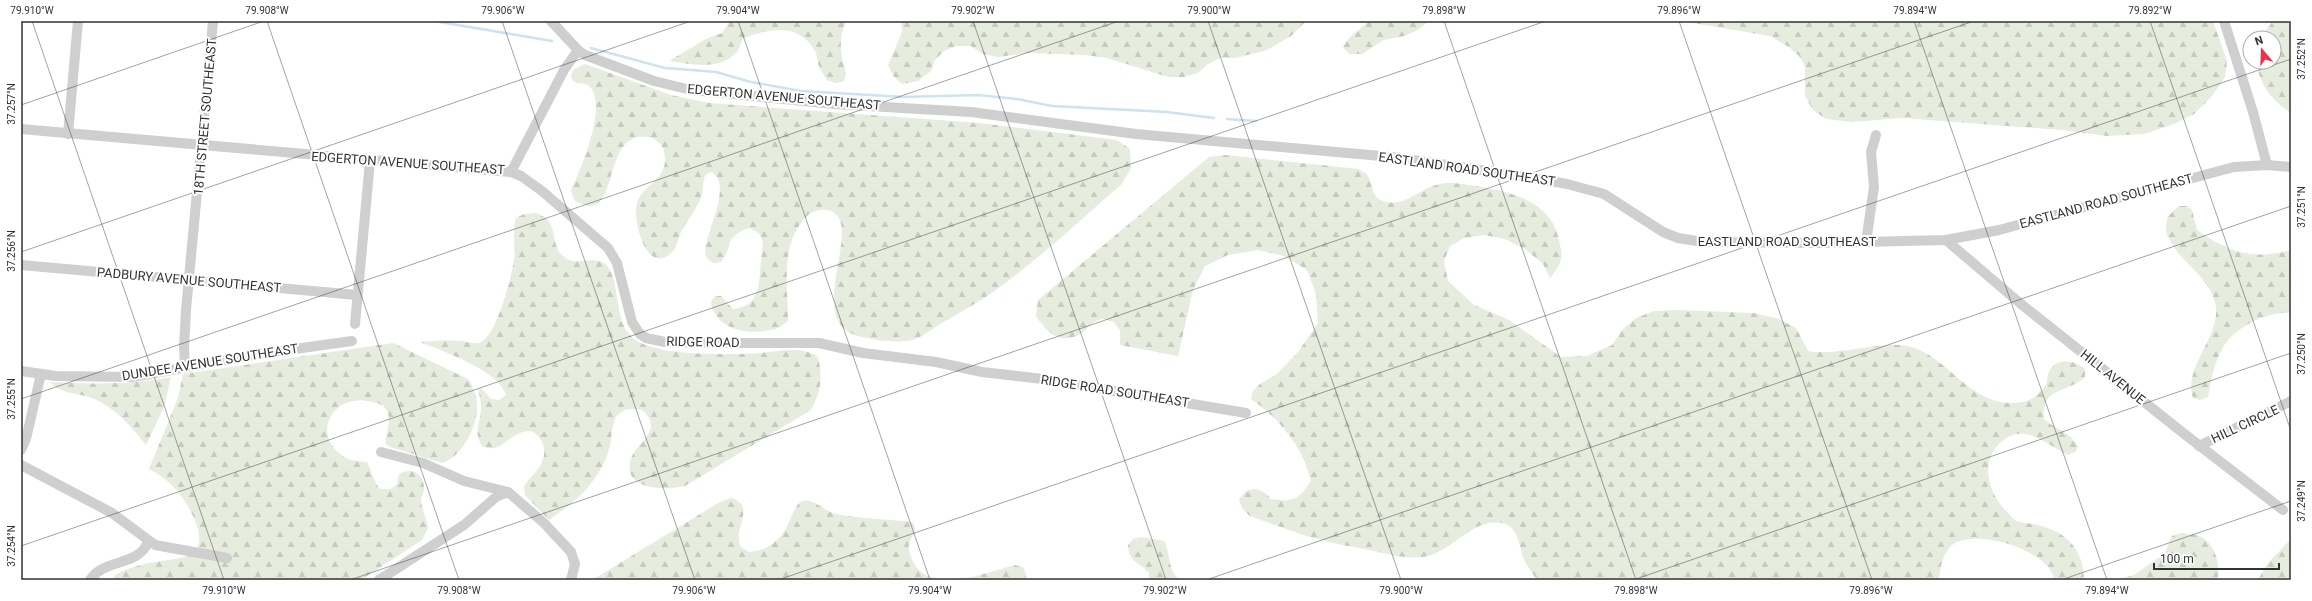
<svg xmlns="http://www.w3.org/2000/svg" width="2312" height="601" font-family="Roboto,sans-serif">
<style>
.forest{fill:url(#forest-firs)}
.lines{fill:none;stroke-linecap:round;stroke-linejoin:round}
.stream{stroke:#cde3ef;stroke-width:2.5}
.minor{stroke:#cfcfcf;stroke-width:10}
.ticks{fill:none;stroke:#323232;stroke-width:1;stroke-opacity:0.45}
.labels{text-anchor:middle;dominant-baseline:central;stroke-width:4;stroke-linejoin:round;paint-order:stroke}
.street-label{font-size:13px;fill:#323232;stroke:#fff}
.neatline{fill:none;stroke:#323232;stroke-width:1.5}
.ticks-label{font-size:10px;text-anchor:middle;fill:#323232}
</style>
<defs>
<pattern id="forest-firs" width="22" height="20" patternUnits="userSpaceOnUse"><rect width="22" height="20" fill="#e6ecde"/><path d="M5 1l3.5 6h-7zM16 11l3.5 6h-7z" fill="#c6cbbf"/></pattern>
</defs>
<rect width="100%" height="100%" fill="#fff"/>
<g class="forest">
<path d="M730 21H847C837 35 841 58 846 73L844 81 836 83 827 80C824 75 821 71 819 66 817 62 818 56 815 51 799 22 769 28 742 39 741 43 739 50 736 53 719 71 690 64 669 61L706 39 722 33Z"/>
<polygon points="901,21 1306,21 1291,36 1267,50 1236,58 1220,58 1208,64 1198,73 1183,77 1168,77 1107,58 1085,55 1028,53 998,57 983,54 971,46 956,46 944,51 935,60 931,71 918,81 902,84 894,77 888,65 902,32"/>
<polygon points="1369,21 1429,21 1418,30 1404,36 1384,40 1362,54 1349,54 1343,47 1349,38"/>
<polygon points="1681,21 2213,21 2227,61 2225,77 2212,96 2194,114 2174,124 2144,134 2107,136 2062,130 1902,118 1852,122 1826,119 1813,110 1805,96 1805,66 1799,56 1789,47 1770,36"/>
<path d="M2273 21H2291V113C2271 100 2260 85 2256 62H2274V38H2260Z"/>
<path d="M585 64 671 95 709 103 979 123 1117 140 1130 149 1131 168 1122 184C1080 220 1038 260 993 292 979 302 963 310 949 319 937 325 925 336 912 340 899 344 862 339 850 333 810 312 861 228 833 212 826 208 814 210 808 215 779 243 788 284 788 321 784 324 779 328 775 329 752 336 715 331 711 302L715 296H721L733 309C761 307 759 281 761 261 761 255 764 246 762 239 760 232 755 231 749 228 722 238 734 246 721 262L713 263C711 261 707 259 706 256 700 241 736 184 711 172L706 174C702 181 704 187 702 194 698 209 686 221 680 234 678 239 677 247 673 251 648 279 632 222 637 203 642 186 664 181 665 161 666 144 655 135 639 137 601 142 620 229 574 200L571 190C581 170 608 105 590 87 586 82 579 84 573 81L571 76 573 70Z"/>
<path d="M1225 155 1359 169C1361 171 1367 173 1368 176 1373 185 1371 197 1383 201 1404 208 1418 190 1436 185 1448 181 1463 184 1475 186 1508 191 1549 200 1558 236 1563 257 1564 261 1550 278L1543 264 1525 249 1505 239 1484 235 1464 238 1450 246 1444 261 1448 281 1474 305 1509 320 1561 357 1587 356 1612 345 1622 330 1636 318 1654 311 1678 310 1754 313 1779 319 1796 328 1808 351C1842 357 1887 337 1915 348 1949 361 1970 401 2008 403 2024 404 2038 399 2046 384 2048 380 2047 374 2050 370 2058 357 2076 361 2085 369V377C2068 394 2041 385 2044 419 2056 430 2071 432 2078 447L2075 452 2067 455C2054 447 2044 440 2030 435 2019 431 2010 435 2002 441 1979 460 1988 493 2006 511 2009 514 2012 518 2015 520 2022 524 2033 523 2042 526 2068 534 2083 550 2084 578L2087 580H2054C2051 550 1973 526 1951 546 1942 555 1940 568 1939 580H1537C1533 573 1527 567 1524 559 1519 547 1519 526 1502 523 1471 518 1452 553 1423 557 1404 559 1387 554 1369 550 1353 546 1337 545 1322 540 1297 534 1273 524 1250 516L1242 508 1239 500C1248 484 1261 487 1271 499 1293 503 1299 499 1311 481 1303 447 1280 419 1251 399L1253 391 1260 384 1277 374 1298 352 1318 323 1316 294 1307 270 1284 256 1258 250 1228 255 1205 266 1193 290 1178 356 1120 345V331L1114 322C1111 322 1106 319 1102 319 1093 320 1088 328 1082 333 1061 346 1047 333 1036 316L1038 300 1209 157Z"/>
<path d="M2179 206H2187L2192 210 2197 230C2230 253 2251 260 2291 250V313C2269 310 2232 328 2222 349 2214 364 2211 380 2208 397L2200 400 2193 398C2183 367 2219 339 2216 307 2212 276 2177 262 2167 234 2165 229 2167 221 2168 216Z"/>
<path d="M536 213C562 222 547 244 565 258 577 267 598 253 608 267 622 288 612 325 637 341 661 356 731 355 759 353 779 352 801 345 818 357 823 378 821 392 811 410L685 486C668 490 624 491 630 462 634 443 666 431 642 410 633 408 623 408 617 416 611 425 612 437 610 446 601 480 577 501 549 520L525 495 524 487C529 476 540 471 543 459 545 454 544 447 542 442 530 418 511 440 498 447 493 449 488 448 483 447 472 431 481 424 481 407 481 401 479 394 478 388L482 389 491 399 499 400 506 395C499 370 442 351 420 342 433 341 446 339 460 341 465 341 472 344 478 343 496 341 511 277 514 261 516 247 512 231 516 218L524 214Z"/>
<path d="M393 343 468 379C474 387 477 397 477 408 477 427 462 457 442 463L390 447 386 444C385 434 392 421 387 411 385 405 378 403 372 402 333 391 308 436 346 458 351 461 360 461 367 462 372 471 373 481 380 489H391L397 484 399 474C411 467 424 473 424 488 424 493 421 497 421 501 422 510 427 519 428 528L422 540 361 580H113L115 575C128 568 141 564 156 562 185 557 211 558 194 518 184 496 171 480 149 469L178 398 183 374Z"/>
<path d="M171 377 164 407 146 445C131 426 116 408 92 398 79 393 59 394 50 382 91 384 130 385 171 377Z"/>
<path d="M732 498C751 505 741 519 739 533 738 537 739 542 740 546L749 552C794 547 787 506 803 501 814 498 825 512 836 514 861 519 887 519 912 522 919 531 911 535 909 544 907 553 916 570 924 574 929 577 936 578 942 580H592L720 502Z"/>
<path d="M2181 533C2187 534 2194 534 2199 536 2216 543 2220 565 2218 580H2116L2134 575 2165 553 2172 536Z"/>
<path d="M1141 537 1164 541C1171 553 1167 571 1180 580H1149V573C1139 561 1130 565 1128 545L1133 539Z"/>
<polygon points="2291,539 2291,580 2258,580 2267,564"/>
<polygon points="1015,565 1024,568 1027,580 944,580 973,577"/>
</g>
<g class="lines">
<g class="stream">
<polyline points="434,21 552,41"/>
<polyline points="591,48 665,68 716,72 751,82 801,91 904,97 978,95 1017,99 1052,106 1167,112 1214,118"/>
<polyline points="1227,119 1256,121"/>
</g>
<g class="minor">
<polyline points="551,21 578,50 585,55 654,81 691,90 834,104 971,112 1136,134 1392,157 1522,176 1567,184 1604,194 1663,232 1678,238 1703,242 1821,243 1946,240 1999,230 2234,167 2267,165 2291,167"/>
<polyline points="2224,21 2253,112 2267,165"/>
<polyline points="21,129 511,172 521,176 542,191 608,248 617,263 632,322 640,334 646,338 665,342 709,343 819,343 863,353 936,362 982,372 1043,379 1246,413"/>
<polyline points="68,134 78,21"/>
<polyline points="511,172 564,70 578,50"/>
<polyline points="1946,240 2021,304 2187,436 2283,510"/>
<polyline points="1866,242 1874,187 1871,152 1876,135"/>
<polyline points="21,265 357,295"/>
<polyline points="355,324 370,161"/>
<polyline points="185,366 184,347 186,310 213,21"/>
<polyline points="21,371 56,376 133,377 259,354 352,341"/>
<polyline points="2199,446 2291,401"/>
<polyline points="21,450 26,439 41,374"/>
<polyline points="381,452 423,463 464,481 508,492 544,523 571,552 575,564 571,580"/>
<polyline points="21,465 112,513 155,545 227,558"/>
<path d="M90 580C104 558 138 567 148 542"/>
<polyline points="379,580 464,525 496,497 508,492"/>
</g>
</g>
<path class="ticks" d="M32 21 224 580M267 21 459 580M502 21 695 580M738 21 930 580M973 21 1166 580M1208 21 1401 580M1444 21 1636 580M1679 21 1872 580M1914 21 2107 580M2150 21 2291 431M21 105 264 21M21 252 691 21M21 399 1119 21M21 546 1546 21M350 580 1974 21M778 580 2291 59M1206 580 2291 206M1633 580 2291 353M2061 580 2291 501"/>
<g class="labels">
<g class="street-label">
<text transform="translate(784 97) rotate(5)">EDGERTON AVENUE SOUTHEAST</text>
<text transform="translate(205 117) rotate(-85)">18TH STREET SOUTHEAST</text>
<text transform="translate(408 163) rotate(4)">EDGERTON AVENUE SOUTHEAST</text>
<text transform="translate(1467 169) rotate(8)">EASTLAND ROAD SOUTHEAST</text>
<text transform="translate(2106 201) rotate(-15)">EASTLAND ROAD SOUTHEAST</text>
<text x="1787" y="241">EASTLAND ROAD SOUTHEAST</text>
<text transform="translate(189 280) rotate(5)">PADBURY AVENUE SOUTHEAST</text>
<text transform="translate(703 342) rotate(1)">RIDGE ROAD</text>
<text transform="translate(210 362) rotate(-9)">DUNDEE AVENUE SOUTHEAST</text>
<text transform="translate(2113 377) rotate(39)">HILL AVENUE</text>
<text transform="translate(1115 391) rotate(9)">RIDGE ROAD SOUTHEAST</text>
<text transform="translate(2245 424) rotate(-25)">HILL CIRCLE</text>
</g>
</g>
<rect width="2312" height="601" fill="none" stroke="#ffffff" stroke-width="44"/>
<g transform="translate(2262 50) rotate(341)"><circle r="19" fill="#ffffff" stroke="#adadad"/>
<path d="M0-3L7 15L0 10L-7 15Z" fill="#eb3249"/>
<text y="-6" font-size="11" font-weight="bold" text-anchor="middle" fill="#323232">N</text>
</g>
<path d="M2154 563v6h125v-6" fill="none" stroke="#323232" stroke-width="2"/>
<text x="2160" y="563" font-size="12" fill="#323232" stroke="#ffffff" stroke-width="3" paint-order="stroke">100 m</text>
<rect x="22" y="22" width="2268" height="557" class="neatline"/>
<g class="ticks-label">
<text x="32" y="14">79.910°W</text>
<text x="267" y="14">79.908°W</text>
<text x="503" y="14">79.906°W</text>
<text x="738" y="14">79.904°W</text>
<text x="973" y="14">79.902°W</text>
<text x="1209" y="14">79.900°W</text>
<text x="1444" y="14">79.898°W</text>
<text x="1679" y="14">79.896°W</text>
<text x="1915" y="14">79.894°W</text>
<text x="2150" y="14">79.892°W</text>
<text transform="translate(2301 59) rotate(-90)" y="4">37.252°N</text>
<text transform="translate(11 104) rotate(-90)" y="4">37.257°N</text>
<text transform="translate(2301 207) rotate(-90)" y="4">37.251°N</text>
<text transform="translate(11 251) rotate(-90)" y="4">37.256°N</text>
<text transform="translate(2301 354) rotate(-90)" y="4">37.250°N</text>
<text transform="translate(11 399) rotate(-90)" y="4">37.255°N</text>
<text transform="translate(2301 501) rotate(-90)" y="4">37.249°N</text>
<text transform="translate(11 546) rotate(-90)" y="4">37.254°N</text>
<text x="224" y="594">79.910°W</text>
<text x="459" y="594">79.908°W</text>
<text x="694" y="594">79.906°W</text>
<text x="930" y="594">79.904°W</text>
<text x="1165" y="594">79.902°W</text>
<text x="1401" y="594">79.900°W</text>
<text x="1636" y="594">79.898°W</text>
<text x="1871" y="594">79.896°W</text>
<text x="2107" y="594">79.894°W</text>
</g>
</svg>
